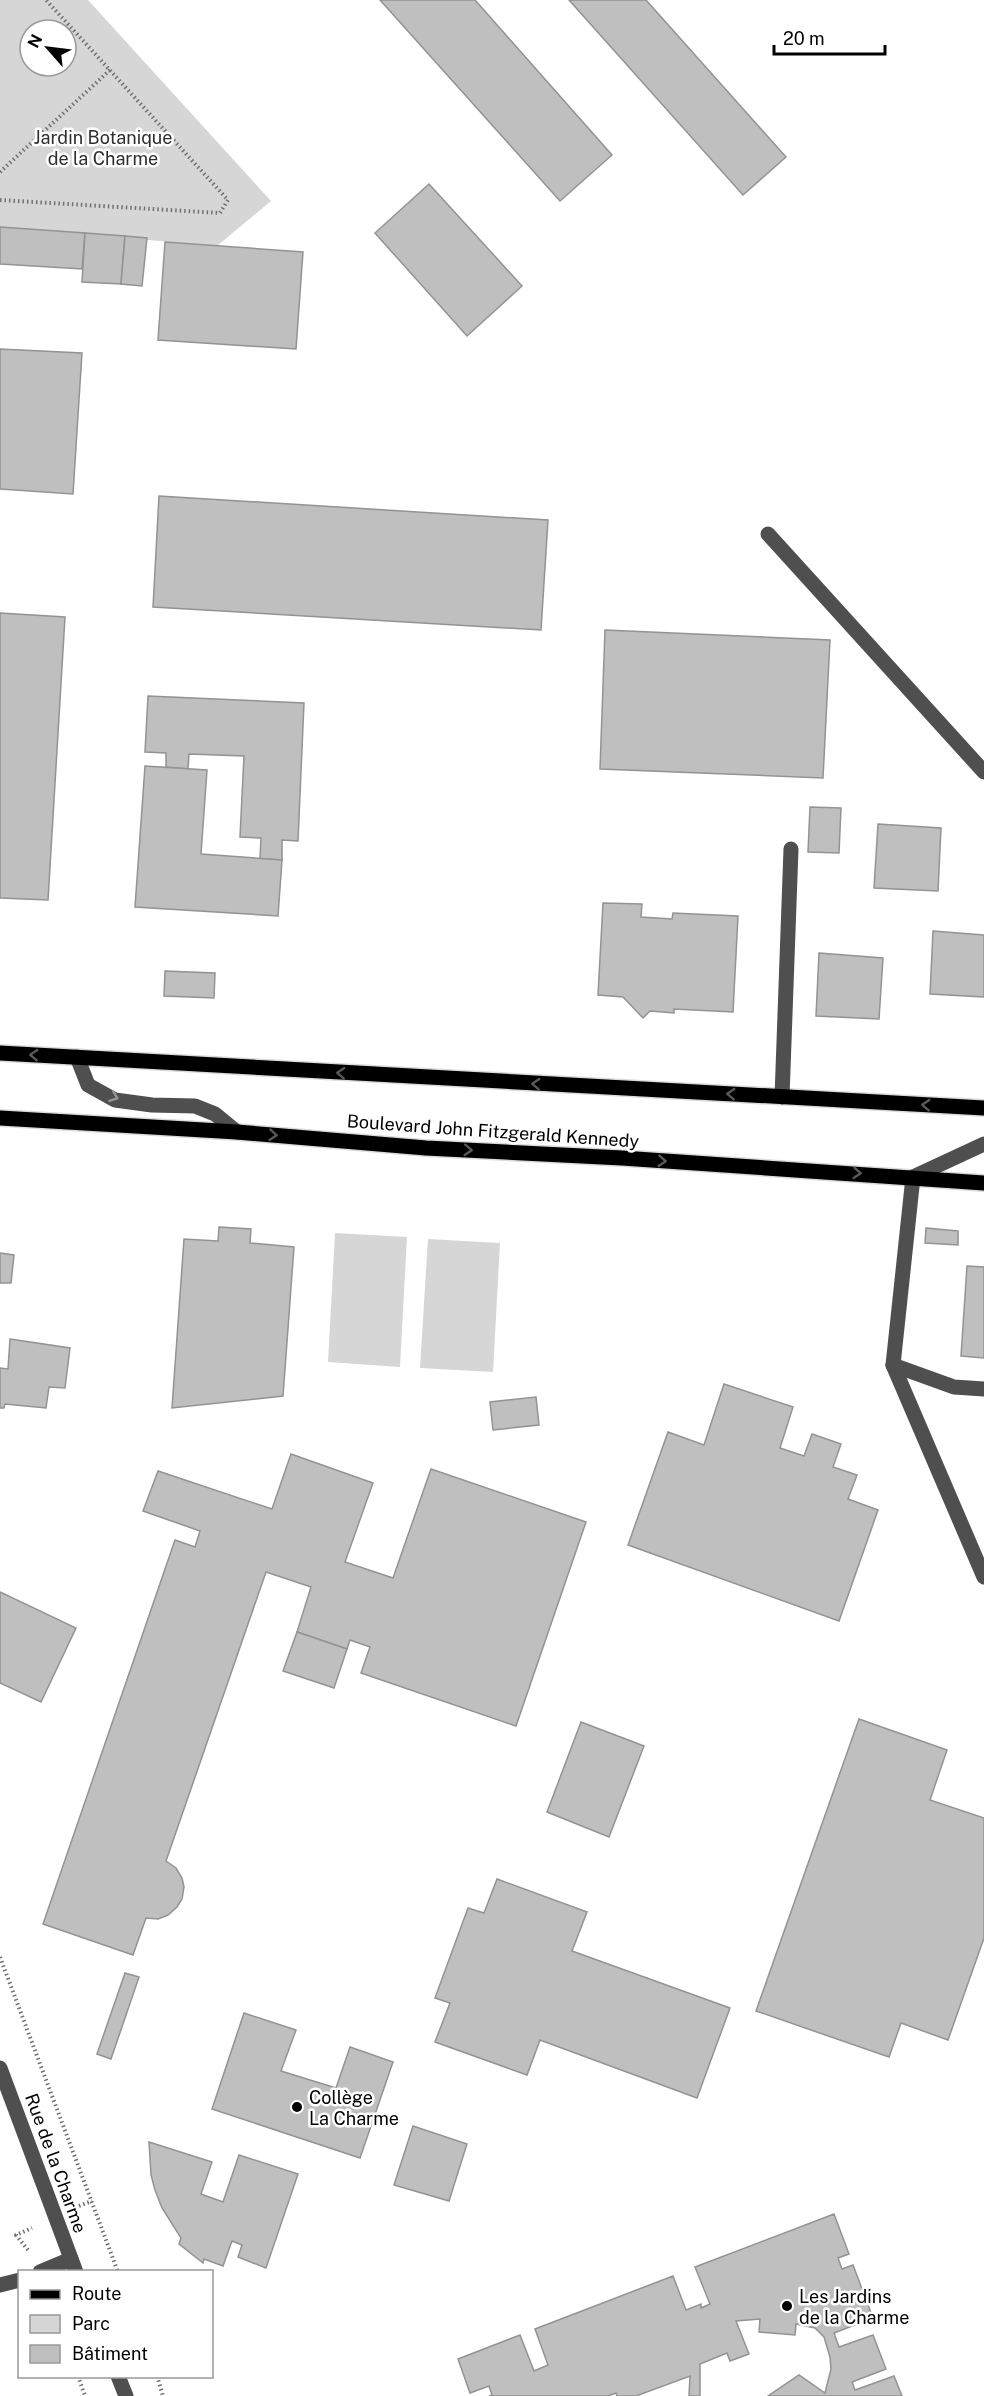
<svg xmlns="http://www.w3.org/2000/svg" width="984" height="2396" font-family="'Public Sans',sans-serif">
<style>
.green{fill:#d6d6d6;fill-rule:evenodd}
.building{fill:#bfbfbf;stroke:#939393;stroke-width:1.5}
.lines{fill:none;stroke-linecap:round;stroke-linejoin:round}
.major-casing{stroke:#dbdbdb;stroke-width:18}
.path{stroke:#717171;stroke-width:4;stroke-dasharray:1.5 3;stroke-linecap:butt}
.minor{stroke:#4f4f4f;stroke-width:15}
.major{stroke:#000;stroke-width:15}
.oneway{stroke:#595959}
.oneway2{stroke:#959595}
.poi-dot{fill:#000;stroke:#fff;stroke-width:2}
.labels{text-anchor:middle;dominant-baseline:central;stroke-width:5;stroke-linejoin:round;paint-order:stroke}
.park-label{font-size:18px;fill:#2d2d2d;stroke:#fff}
.street-label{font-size:18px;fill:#000;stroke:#fff}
.poi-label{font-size:18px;fill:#000;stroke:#fff;text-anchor:start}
</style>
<rect width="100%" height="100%" fill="#fff"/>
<g class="green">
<path d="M0 0H88L271 201 217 246 0 227ZM30 30H66V66H30Z"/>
<polygon points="335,1233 407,1237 400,1367 328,1362"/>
<polygon points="428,1239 500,1243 493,1372 420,1368"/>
</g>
<g class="building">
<polygon points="380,0 475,0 612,155 560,201"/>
<polygon points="569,0 646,0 786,157 743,195"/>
<polygon points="429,184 522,286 467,336 375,233"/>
<polygon points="0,227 85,233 82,269 0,264"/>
<polygon points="85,233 125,236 121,284 82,282"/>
<polygon points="125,236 147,238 142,286 121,284"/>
<polygon points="165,242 303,252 296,349 158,340"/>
<polygon points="0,349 82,353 73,494 0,489"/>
<polygon points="159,496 548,520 541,630 153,607"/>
<polygon points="0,613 65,617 48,900 0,898"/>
<polygon points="605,630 830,640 823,778 600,769"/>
<polygon points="148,696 304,703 298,841 282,840 282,860 260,859 261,838 240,837 244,756 189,754 188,769 166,767 166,753 145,752"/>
<polygon points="145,766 207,770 201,854 282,860 278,916 135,907"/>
<polygon points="810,807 841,808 839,853 808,852"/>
<polygon points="878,824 941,828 938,891 874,888"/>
<polygon points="603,903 642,904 641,917 672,919 673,913 738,916 733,1012 674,1009 674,1013 650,1011 643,1018 623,997 598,995"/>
<polygon points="933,931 984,935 984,997 930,994"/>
<polygon points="819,953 883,958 879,1019 816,1016"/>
<polygon points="165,971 215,973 214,998 164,996"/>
<polygon points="219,1227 251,1229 250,1243 294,1247 283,1396 172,1408 184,1239 218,1241"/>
<polygon points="926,1228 958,1231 958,1245 925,1243"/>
<polygon points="0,1253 14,1255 11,1283 0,1283"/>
<polygon points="967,1266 984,1267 984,1358 961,1356"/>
<polygon points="10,1339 70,1348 65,1388 49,1387 46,1408 5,1404 4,1408 0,1408 0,1368 8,1369"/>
<polygon points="724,1384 793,1407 780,1448 804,1456 812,1434 841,1444 833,1467 857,1475 848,1499 878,1510 839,1621 628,1545 668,1432 704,1445"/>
<polygon points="536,1397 539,1425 493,1430 490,1402"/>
<polygon points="291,1454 373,1483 345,1562 393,1578 431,1469 586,1522 516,1726 361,1673 370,1647 350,1640 347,1649 297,1632 311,1587 266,1572 166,1861 176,1868 182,1878 184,1887 182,1899 177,1907 168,1915 158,1919 146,1918 133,1955 43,1924 175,1540 195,1547 200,1531 143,1511 158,1471 272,1509"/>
<polygon points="0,1592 76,1628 41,1702 0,1683"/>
<polygon points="297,1632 347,1649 334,1688 283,1671"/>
<polygon points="859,1719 947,1750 930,1800 984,1818 984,1938 948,2040 901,2023 889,2057 756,2011"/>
<polygon points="581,1722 644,1746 609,1837 547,1812"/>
<polygon points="497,1879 587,1912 572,1951 730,2008 697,2098 540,2040 527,2075 435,2042 450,2003 435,1998 468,1908 484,1913"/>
<polygon points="125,1973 139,1977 111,2059 97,2054"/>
<polygon points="244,2013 296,2030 281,2071 336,2088 350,2047 393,2062 360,2158 212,2109"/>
<polygon points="413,2126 467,2144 449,2201 394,2185"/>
<polygon points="149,2142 212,2162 201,2194 223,2202 239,2155 298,2174 266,2268 238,2257 242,2245 232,2241 223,2266 204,2259 203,2263 179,2244 181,2238 162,2208 155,2190 151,2175"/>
<polygon points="834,2214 849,2254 838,2258 842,2269 853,2265 873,2318 834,2333 839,2347 873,2335 886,2369 852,2382 855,2390 894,2376 902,2396 768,2396 799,2375 825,2393 831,2369 830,2357 824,2337 815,2328 796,2324 795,2335 759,2332 760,2319 736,2321 749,2354 730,2361 727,2353 700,2364 700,2396 689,2396 690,2376 636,2396 617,2396 616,2393 608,2396 489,2396 492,2395 489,2386 470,2393 458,2359 520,2335 534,2371 548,2365 535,2329 673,2276 686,2310 701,2304 701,2308 710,2304 695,2267"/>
</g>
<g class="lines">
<defs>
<g id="major">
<polyline points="0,1053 984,1108"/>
<polyline points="0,1118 237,1132 426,1148 622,1158 984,1183"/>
</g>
</defs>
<use href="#major" class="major-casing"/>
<g class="path">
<polyline points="0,172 110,70"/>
<polyline points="0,200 220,213 228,200 46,0"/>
<polyline points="0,1957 118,2272"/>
<polyline points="79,2206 92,2201"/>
<polyline points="28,2250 16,2235 32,2228"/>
<polyline points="78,2376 85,2396"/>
<polyline points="157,2376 163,2396"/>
</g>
<g class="minor">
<polyline points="768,534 984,772"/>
<polyline points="77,1057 88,1085 115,1100 152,1105 195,1106 215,1114 237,1132"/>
<polyline points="782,1097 791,849"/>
<polyline points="984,1144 913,1177 893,1365 984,1577"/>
<polyline points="893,1365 954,1387 984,1389"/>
<polyline points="0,2068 76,2272"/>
<polyline points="40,2272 71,2259"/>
<polyline points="0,2285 20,2280"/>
<polyline points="118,2376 126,2396"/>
</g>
<use href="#major" class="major"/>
</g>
<defs><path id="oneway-chevron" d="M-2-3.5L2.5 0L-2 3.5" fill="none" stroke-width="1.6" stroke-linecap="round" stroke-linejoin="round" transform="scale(1.5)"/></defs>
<g class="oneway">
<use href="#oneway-chevron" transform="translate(34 1055) rotate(-177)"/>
<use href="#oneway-chevron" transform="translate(341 1073) rotate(-177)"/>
<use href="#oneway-chevron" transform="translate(536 1084) rotate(-177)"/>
<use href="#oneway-chevron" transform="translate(731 1094) rotate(-177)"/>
<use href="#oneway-chevron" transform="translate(926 1105) rotate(-177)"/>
<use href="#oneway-chevron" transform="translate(273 1135) rotate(5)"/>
<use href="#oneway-chevron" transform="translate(468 1150) rotate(3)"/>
<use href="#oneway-chevron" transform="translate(662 1161) rotate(4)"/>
<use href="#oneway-chevron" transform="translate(857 1173) rotate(4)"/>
</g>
<use class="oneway2" href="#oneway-chevron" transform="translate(114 1097) rotate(21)"/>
<g class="poi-dot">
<circle cx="297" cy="2107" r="6"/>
<circle cx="787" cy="2306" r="6"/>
</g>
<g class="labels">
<g class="park-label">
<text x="103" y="137">Jardin Botanique<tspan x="103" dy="21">de la Charme</tspan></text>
</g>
<g class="street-label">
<text transform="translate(493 1131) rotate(4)">Boulevard John Fitzgerald Kennedy</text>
<text transform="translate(56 2163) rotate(70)">Rue de la Charme</text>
</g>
<g class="poi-label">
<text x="309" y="2097">Collège<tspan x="309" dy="21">La Charme</tspan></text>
<text x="799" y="2296">Les Jardins<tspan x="799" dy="21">de la Charme</tspan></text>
</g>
</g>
<rect x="18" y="2270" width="195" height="108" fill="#ffffff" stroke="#999999" stroke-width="1.5"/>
<rect x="30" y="2290" width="30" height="9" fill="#000000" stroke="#999999" stroke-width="1.5"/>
<text x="72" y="2300" font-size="18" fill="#000000">Route</text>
<rect x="30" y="2315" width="30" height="18" fill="#d6d6d6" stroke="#999999" stroke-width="1.5"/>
<text x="72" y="2330" font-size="18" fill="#000000">Parc</text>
<rect x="30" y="2345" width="30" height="18" fill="#bfbfbf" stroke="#999999" stroke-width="1.5"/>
<text x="72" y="2360" font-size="18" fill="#000000">Bâtiment</text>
<g transform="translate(48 48) rotate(298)"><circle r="28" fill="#ffffff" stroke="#999999" stroke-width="1.5"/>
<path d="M0-4.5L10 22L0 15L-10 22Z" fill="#000000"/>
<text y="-9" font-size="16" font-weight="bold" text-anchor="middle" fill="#000000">N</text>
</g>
<path d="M774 45v9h111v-9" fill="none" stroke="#000000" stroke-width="3"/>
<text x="783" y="45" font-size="18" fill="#000000" stroke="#ffffff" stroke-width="4.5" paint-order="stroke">20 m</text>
</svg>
